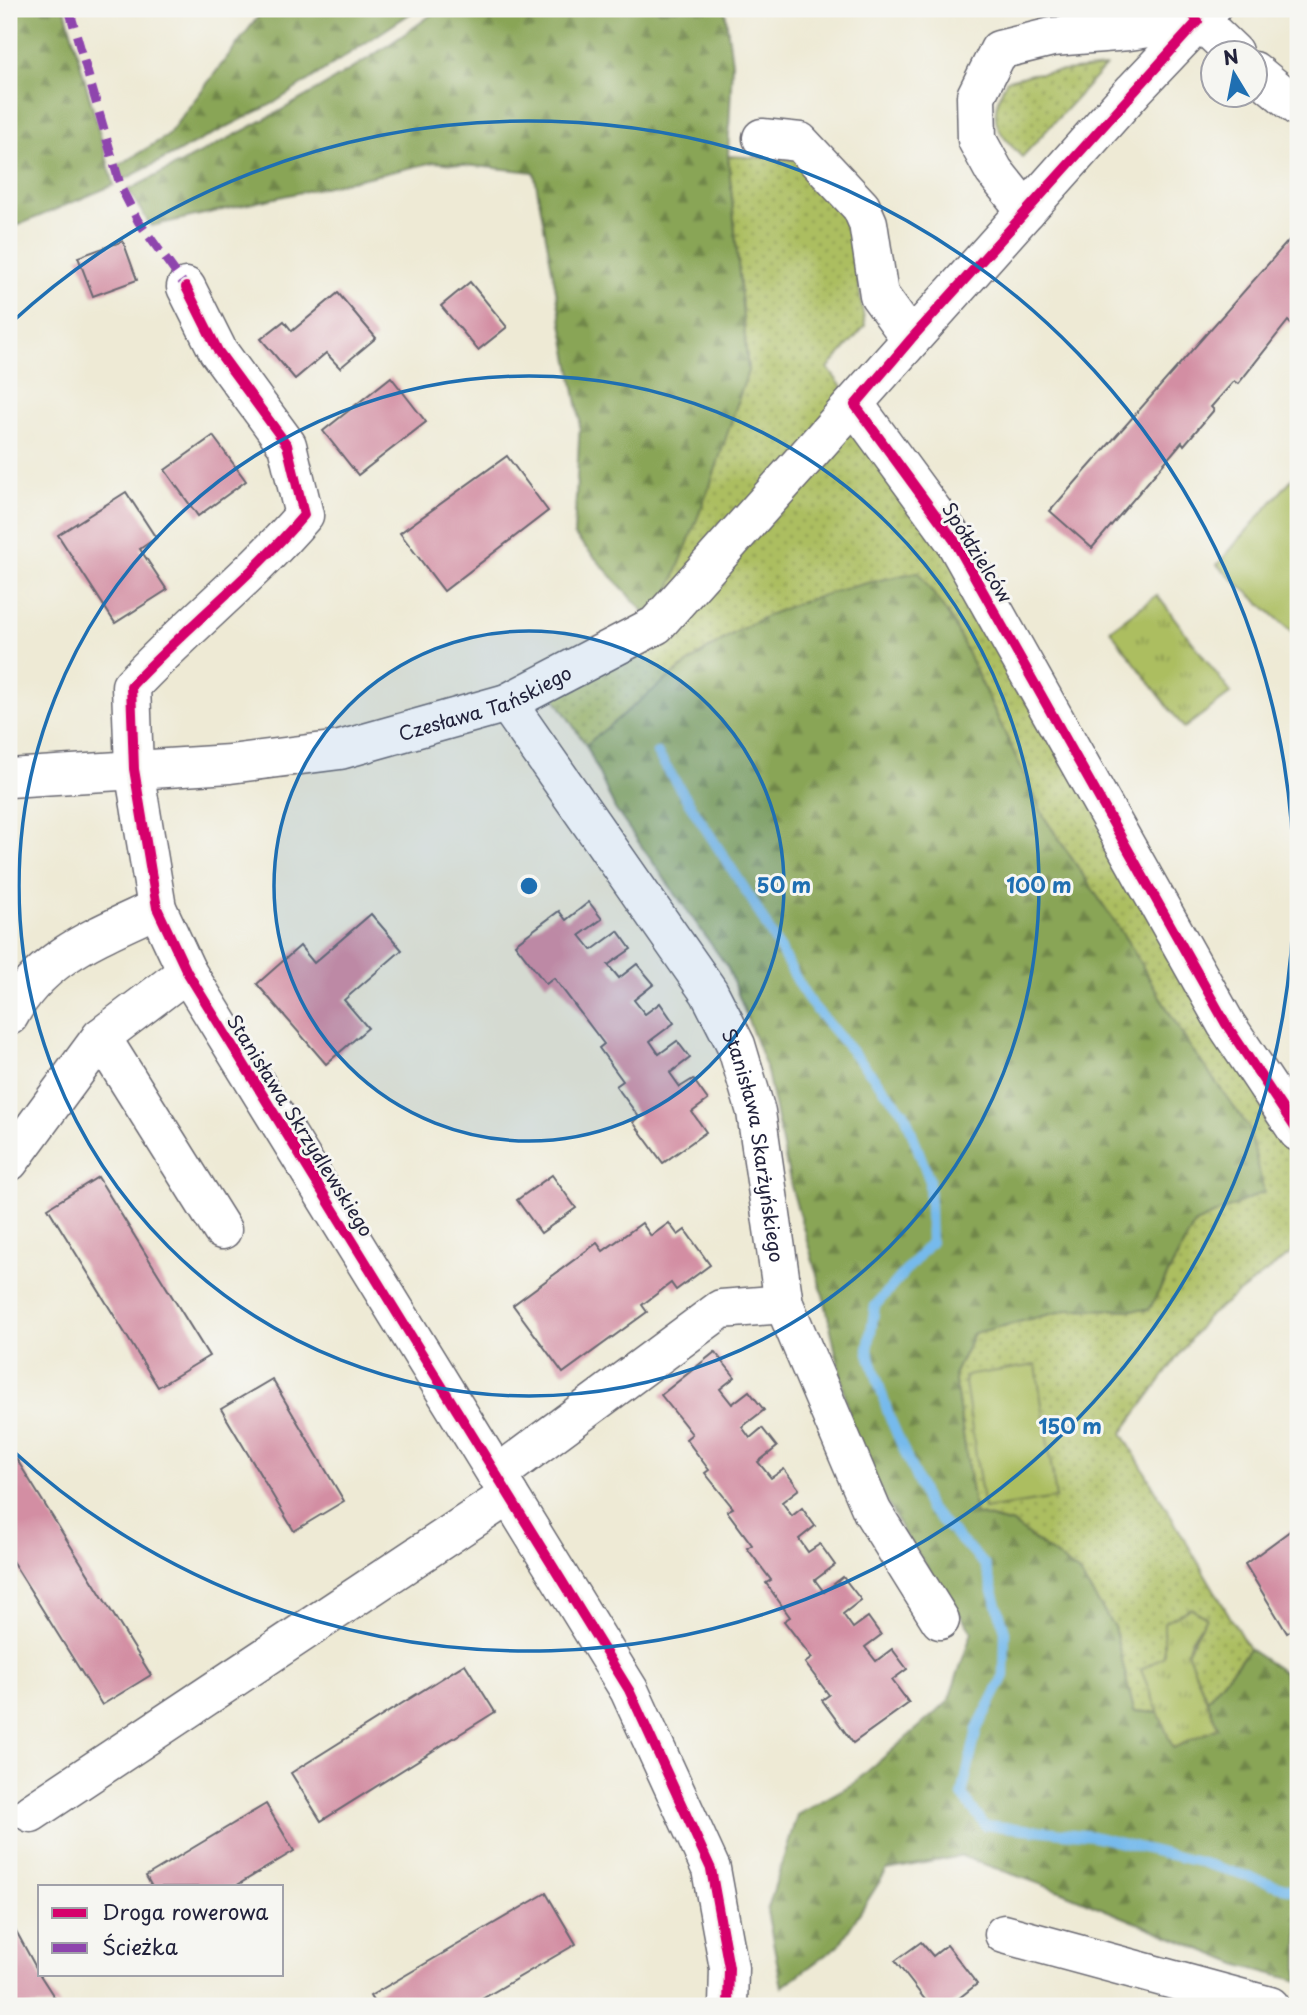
<svg xmlns="http://www.w3.org/2000/svg" width="1307" height="2015" font-family="'Playpen Sans',sans-serif">
<style>
.grass{fill:url(#grass-dots);stroke:#67704e;stroke-width:2}
.forest{fill:url(#forest-firs);stroke:#566449;stroke-width:2}
.park{fill:url(#park-tufts);stroke:#67704e;stroke-width:2}
.pitch{fill:#acbe61;stroke:#67704e;stroke-width:2}
.lines{fill:none;stroke-linecap:round;stroke-linejoin:round}
.stream{stroke:#76baec;stroke-width:10}
.building{fill:#d38ea3}
.minor-casing{stroke:#696871;stroke-width:41}
.minor{stroke:#fff;stroke-width:38}
.quiet{stroke:#8e44ad;stroke-width:9;stroke-dasharray:18 9;stroke-linecap:butt}
.cycleway-casing{stroke:#f6f6f2;stroke-width:15}
.cycleway{stroke:#d6006c;stroke-width:10}
.ring{fill:none;stroke:#1f6fb2;stroke-width:3.5}
.labels{text-anchor:middle;dominant-baseline:central;stroke-width:6;stroke-linejoin:round;paint-order:stroke}
.street-label{font-size:19px;fill:#22223b;stroke:#f6f6f2}
.centre{fill:#1f6fb2;stroke:#f6f6f2;stroke-width:3.5}
.ring-label{font-size:21px;text-anchor:middle;font-weight:bold;fill:#1f6fb2;stroke:#f6f6f2;stroke-width:6;stroke-linejoin:round;paint-order:stroke}
</style>
<defs>
<pattern id="grass-dots" width="8" height="8" patternUnits="userSpaceOnUse" patternTransform="scale(1.75)"><rect width="8" height="8" fill="#acbe61"/><path d="M2 2h.1M6 6h.1" fill="none" stroke="#8c9a51" stroke-width="1.8" stroke-linecap="round"/></pattern>
<pattern id="forest-firs" width="22" height="20" patternUnits="userSpaceOnUse" patternTransform="scale(1.75)"><rect width="22" height="20" fill="#89a557"/><path d="M5 1l3.5 6h-7zM16 11l3.5 6h-7z" fill="#708649"/></pattern>
<pattern id="park-tufts" width="24" height="20" patternUnits="userSpaceOnUse" patternTransform="scale(1.75)"><rect width="24" height="20" fill="#acbe61"/><path d="M3 7l-1-3M5 7V3M7 7l1-3M15 17l-1-3M17 17v-4M19 17l1-3" fill="none" stroke="#8c9a51"/></pattern>
</defs>
<rect width="100%" height="100%" fill="#f6f6f2"/>
<filter id="ink" filterUnits="userSpaceOnUse"><feTurbulence type="fractalNoise" baseFrequency=".0143" numOctaves="2"/><feDisplacementMap in="SourceGraphic" scale="14" xChannelSelector="R" yChannelSelector="G"/><feConvolveMatrix kernelMatrix="1 2 1 2 8 2 1 2 1" color-interpolation-filters="sRGB"/></filter>
<filter id="wash" filterUnits="userSpaceOnUse"><feTurbulence type="fractalNoise" baseFrequency=".00686" numOctaves="4" result="noise"/><feDisplacementMap in="SourceGraphic" scale="28" xChannelSelector="R" yChannelSelector="G"/><feGaussianBlur stdDeviation="1.57" result="paint"/><feColorMatrix in="noise" values="0 0 0 0 0 0 0 0 0 0 0 0 0 0 0 0 0 1.4 0 .05"/><feComposite in="paint" operator="in"/></filter>
<g filter="url(#wash)">
<rect width="100%" height="100%" fill="#eeead5"/>
<g class="grass">
<path d="M1105 67 1022 157C994 129 987 117 1007 80L1032 74Z"/>
<polygon points="728,156 805,160 847,210 865,326 828,368 954,540 1226,1024 1298,1174 1298,1248 1206,1318 1122,1433 1249,1649 1207,1700 1187,1652 1206,1617 1164,1656 1142,1671 1159,1713 1134,1711 1114,1627 1013,1524 975,1514 954,1375 974,1333 1071,1309 1149,1310 1195,1223 1188,1044 1126,939 1044,817 953,622 918,572 682,667 586,745 545,683 656,624 748,371"/>
</g>
<g class="forest">
<polygon points="9,9 65,9 114,185 9,229"/>
<polygon points="264,9 417,9 274,103 123,180 118,166 167,136"/>
<path d="M439 9H725L732 63 728 156 748 371 711 483 656 625 574 535 580 420 534 172 435 162 151 226 128 190C235 136 343 82 439 9Z"/>
<path d="M918 572 953 622 1044 817 1126 939 1188 1044 1249 1128 1264 1192 1195 1223 1149 1310 1071 1309 974 1333 954 1375 975 1514 1013 1524 1078 1572 1114 1627 1134 1711 1159 1713 1173 1748 1218 1728 1207 1700 1249 1649 1283 1672 1298 1708V1981L1242 1966 1057 1890 961 1856 887 1870 839 1945 782 1987 767 1911 797 1815 854 1783 948 1702 972 1632 903 1532 855 1442 825 1302 791 1186 766 1067 728 968 615 809 586 745C644 698 701 646 769 615 817 594 868 582 918 572Z"/>
</g>
<g class="park">
<polygon points="1157,595 1231,693 1184,728 1110,630"/>
<polygon points="1191,1608 1206,1617 1190,1642 1187,1652 1218,1728 1173,1748 1141,1670 1164,1656 1164,1622"/>
</g>
<g class="pitch">
<polygon points="1298,472 1298,637 1217,565"/>
<polygon points="1036,1365 1056,1498 984,1509 964,1376"/>
</g>
<g class="lines">
<polyline class="stream" points="657,753 753,902 809,1001 905,1114 929,1179 931,1242 875,1306 868,1350 889,1416 929,1508 985,1565 1005,1631 1004,1676 977,1729 962,1795 985,1825 1093,1836 1207,1864 1298,1892"/>
</g>
<g id="blocks">
<g class="building">
<polygon points="1298,230 1298,316 1291,324 1288,321 1238,384 1234,381 1211,407 1214,410 1184,445 1182,442 1092,548 1050,511"/>
<polygon points="123,241 137,280 93,296 78,257"/>
<polygon points="470,282 507,327 478,350 441,306"/>
<polygon points="338,293 376,338 340,368 326,353 295,379 261,339 284,321 292,331"/>
<polygon points="391,377 426,422 358,475 323,431"/>
<polygon points="213,436 246,481 198,516 165,470"/>
<polygon points="507,456 548,511 444,591 400,533"/>
<polygon points="126,492 156,538 140,549 167,590 115,623 58,535"/>
<polygon points="589,902 602,919 580,935 592,950 618,931 631,949 608,965 619,978 637,964 654,984 634,1000 645,1014 660,1003 674,1023 650,1041 659,1054 677,1041 690,1058 670,1073 680,1087 693,1079 708,1100 692,1112 706,1132 663,1163 633,1122 639,1117 616,1086 623,1081 599,1048 604,1044 554,978 546,984 515,944 559,911 566,920"/>
<polygon points="371,914 402,950 344,1000 368,1028 326,1064 257,984 300,946 314,963"/>
<polygon points="552,1175 576,1208 541,1233 517,1200"/>
<polygon points="98,1177 209,1356 158,1387 48,1208"/>
<polygon points="642,1223 651,1236 669,1223 678,1235 685,1230 710,1265 676,1290 671,1283 642,1305 647,1312 563,1373 513,1305 597,1243 603,1251"/>
<polygon points="715,1352 735,1377 720,1389 732,1404 749,1391 764,1410 742,1427 750,1438 762,1428 777,1447 758,1462 771,1478 784,1469 799,1489 782,1502 792,1516 802,1508 815,1526 799,1539 808,1552 820,1544 835,1565 815,1580 824,1592 843,1577 861,1600 843,1614 853,1628 868,1617 881,1635 865,1647 876,1661 892,1649 907,1669 892,1680 909,1703 853,1743 822,1700 829,1695 805,1663 812,1658 784,1621 790,1617 766,1583 771,1580 747,1548 752,1545 727,1511 733,1508 705,1473 709,1470 686,1439 692,1434 661,1395"/>
<polygon points="272,1379 344,1501 294,1531 221,1409"/>
<polygon points="9,1447 151,1675 102,1705 9,1556"/>
<polygon points="1298,1525 1298,1625 1287,1633 1245,1564"/>
<polygon points="465,1664 495,1712 321,1821 291,1773"/>
<polygon points="266,1804 294,1851 234,1887 152,1887 146,1876"/>
<polygon points="546,1893 576,1944 470,2006 376,2006 370,1996"/>
<polygon points="9,1918 40,1975 60,2006 9,2006"/>
<polygon points="921,1942 933,1956 947,1945 977,1984 949,2006 930,2006 895,1961"/>
</g>
</g>
</g>
<g filter="url(#ink)">
<use href="#blocks" fill-opacity="0" stroke="#696871" stroke-width="2"/>
<g class="lines">
<defs>
<g id="minor">
<polyline points="1188,9 1233,52"/>
<polyline points="1254,71 1298,107"/>
<polyline points="762,138 800,142 861,207 868,223 879,295 911,339"/>
<polyline points="1026,211 994,171 977,140 976,96 999,50 1052,37 1129,31 1198,21"/>
<path d="M186 287 218 351 287 445 304 515C251 577 187 626 131 686L134 769 157 908 187 972 629 1690 711 1869 729 1968 728 2006"/>
<polyline points="855,405 954,540 1226,1024 1298,1132"/>
<path id="s1" d="M507 703 709 992 736 1045 756 1112 784 1304 872 1511 940 1620"/>
<path id="s2" d="M9 778 230 764 340 750 507 703 656 625 1134 90 1211 9"/>
<polyline points="187,972 101,1037 222,1230"/>
<path d="M9 1016C41 956 98 936 157 908"/>
<polyline points="9,1162 101,1037"/>
<polyline points="497,1475 721,1309 784,1304"/>
<polyline points="31,1813 509,1495"/>
<polyline points="1004,1934 1270,2006"/>
</g>
</defs>
<use href="#minor" class="minor-casing"/>
<use href="#minor" class="minor"/>
<polyline class="quiet" points="69,9 121,188 138,221 186,287"/>
<defs>
<g id="cycleway">
<polyline points="1188,9 1198,21 911,339 855,405 954,540 1226,1024 1298,1132"/>
<path d="M186 287 218 351 287 445 304 515C251 577 187 626 131 686L134 769 157 908 187 972 629 1690 711 1869 729 1968 728 2006"/>
</g>
</defs>
<use href="#cycleway" class="cycleway-casing"/>
<use href="#cycleway" class="cycleway"/>
</g>
</g>
<circle cx="529" cy="886" r="255" fill="#1f6fb2" fill-opacity=".12"/>
<g class="ring">
<circle cx="529" cy="886" r="255"/>
<circle cx="529" cy="886" r="510"/>
<path d="M12 322A765 765 0 1 1 12 1450"/>
</g>
<g class="labels">
<g class="street-label">
<text transform="translate(978 552) rotate(58)">Spółdzielców</text>
<text stroke="none"><textPath href="#s2" startOffset="485">Czesława Tańskiego</textPath></text>
<text transform="translate(301 1125) rotate(58)">Stanisława Skrzydlewskiego</text>
<text stroke="none"><textPath href="#s1" startOffset="514">Stanisława Skarżyńskiego</textPath></text>
</g>
</g>
<circle cx="529" cy="886" r="10" class="centre"/>
<g class="ring-label">
<text x="784" y="893">50 m</text>
<text x="1039" y="893">100 m</text>
<text x="1070" y="1434">150 m</text>
</g>
<rect width="1307" height="2015" fill="none" stroke="#f6f6f2" stroke-width="35"/>
<rect x="38" y="1885" width="245" height="91" fill="#f6f6f2" stroke="#a1a1a9" stroke-width="2"/>
<rect x="52" y="1908" width="35" height="10" fill="#d6006c" stroke="#a1a1a9" stroke-width="2"/>
<text x="102" y="1920" font-size="21" fill="#22223b">Droga rowerowa</text>
<rect x="52" y="1943" width="35" height="10" fill="#8e44ad" stroke="#a1a1a9" stroke-width="2"/>
<text x="102" y="1955" font-size="21" fill="#22223b">Ścieżka</text>
<g transform="translate(1234 74) rotate(350)"><circle r="33" fill="#f6f6f2" stroke="#a1a1a9" stroke-width="2"/>
<path d="M0-5L12 26L0 18L-12 26Z" fill="#1f6fb2"/>
<text y="-10" font-size="19" font-weight="bold" text-anchor="middle" fill="#22223b">N</text>
</g>
</svg>
